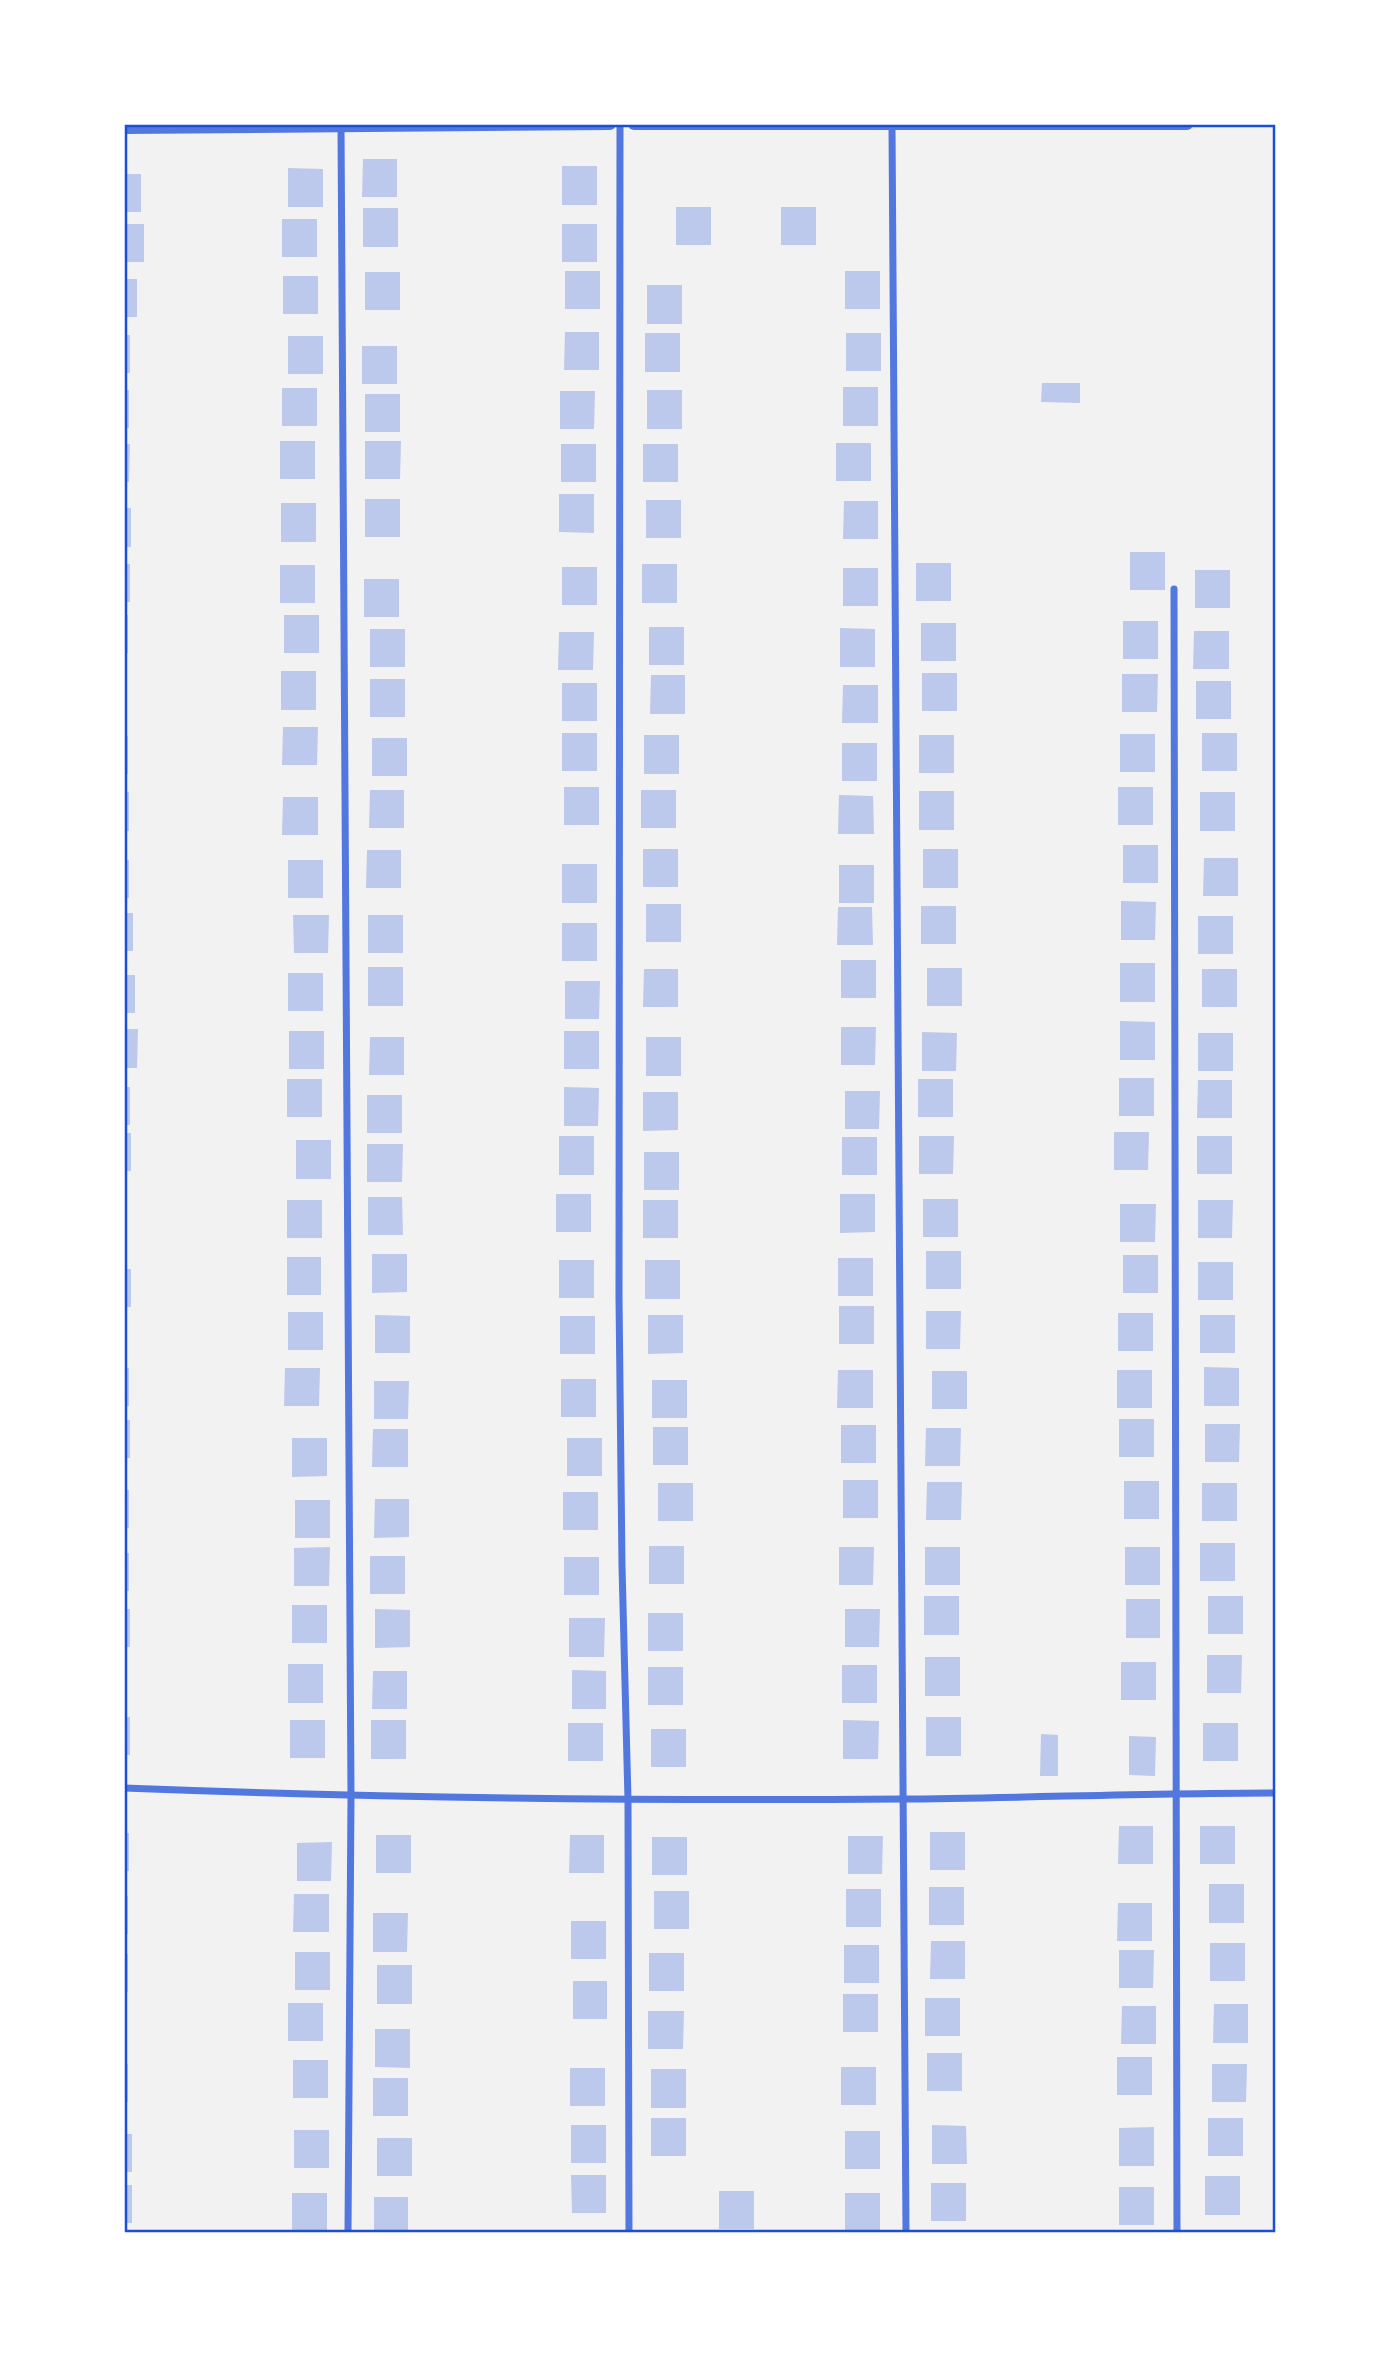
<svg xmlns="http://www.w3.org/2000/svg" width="1400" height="2357" font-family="Karla,sans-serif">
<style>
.building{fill:#bdc9ec}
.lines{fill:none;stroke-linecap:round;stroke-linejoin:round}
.minor{stroke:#5277de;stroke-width:7}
.tertiary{stroke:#5277de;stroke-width:12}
.neatline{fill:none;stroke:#1d4ed8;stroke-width:2.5}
</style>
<rect width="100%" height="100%" fill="#f2f2f2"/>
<g class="building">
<polygon points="363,159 397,159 397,197 362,197"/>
<rect x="562" y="166" width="35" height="39"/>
<polygon points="288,168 323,169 323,207 288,207"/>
<rect x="124" y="174" width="17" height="38"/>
<rect x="676" y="207" width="35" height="38"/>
<rect x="781" y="207" width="35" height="38"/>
<rect x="363" y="208" width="35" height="39"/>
<rect x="282" y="219" width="35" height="38"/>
<rect x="124" y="224" width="20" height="38"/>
<rect x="562" y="224" width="35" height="38"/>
<rect x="565" y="271" width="35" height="38"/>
<rect x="845" y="271" width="35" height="38"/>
<rect x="365" y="272" width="35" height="38"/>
<rect x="283" y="276" width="35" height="38"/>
<rect x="124" y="279" width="13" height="38"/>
<rect x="647" y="285" width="35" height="39"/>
<polygon points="565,332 599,332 599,370 564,370"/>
<rect x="645" y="333" width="35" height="39"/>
<rect x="846" y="333" width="35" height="38"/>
<rect x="124" y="335" width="6" height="38"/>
<rect x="288" y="336" width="35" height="38"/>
<rect x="362" y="346" width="35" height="38"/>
<polygon points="1042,383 1080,383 1080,403 1041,402"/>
<rect x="843" y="387" width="35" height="39"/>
<rect x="282" y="388" width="35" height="38"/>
<rect x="124" y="390" width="5" height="38"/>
<rect x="647" y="390" width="35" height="39"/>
<polygon points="560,391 595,391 594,429 560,429"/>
<rect x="365" y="394" width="35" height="38"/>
<rect x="280" y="441" width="35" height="38"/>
<polygon points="365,441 401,441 400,479 365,479"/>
<rect x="836" y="443" width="35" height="38"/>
<polygon points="124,444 130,444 129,482 124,482"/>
<rect x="561" y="444" width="35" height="38"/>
<rect x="643" y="444" width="35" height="38"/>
<polygon points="559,494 594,494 594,533 559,532"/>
<rect x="365" y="499" width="35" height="38"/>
<rect x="646" y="500" width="35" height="38"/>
<polygon points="844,501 878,501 878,539 843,539"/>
<rect x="281" y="503" width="35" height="39"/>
<rect x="124" y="508" width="7" height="39"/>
<rect x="1130" y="552" width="35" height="38"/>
<rect x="916" y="563" width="35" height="38"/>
<rect x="124" y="564" width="6" height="38"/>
<rect x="642" y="564" width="35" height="39"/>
<rect x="280" y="565" width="35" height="38"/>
<rect x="562" y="567" width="35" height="38"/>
<rect x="843" y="568" width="35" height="38"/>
<rect x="1195" y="570" width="35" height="38"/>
<rect x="364" y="579" width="35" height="38"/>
<rect x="124" y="615" width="4" height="38"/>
<rect x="284" y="615" width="35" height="38"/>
<rect x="1123" y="621" width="35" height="38"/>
<rect x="921" y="623" width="35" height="38"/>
<rect x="649" y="627" width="35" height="38"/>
<polygon points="840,628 875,629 875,667 840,667"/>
<rect x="370" y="629" width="35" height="38"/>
<polygon points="1194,631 1229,631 1229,669 1193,669"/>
<polygon points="559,632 594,632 593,670 558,670"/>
<rect x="281" y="671" width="35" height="39"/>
<rect x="922" y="673" width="35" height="38"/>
<polygon points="1122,674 1158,674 1157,712 1122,712"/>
<polygon points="651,675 685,675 685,714 650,714"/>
<rect x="370" y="679" width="35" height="38"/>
<rect x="1196" y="681" width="35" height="38"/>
<rect x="562" y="683" width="35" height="38"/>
<polygon points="843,685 878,685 878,723 842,723"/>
<polygon points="283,727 318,727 317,765 282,765"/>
<rect x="562" y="733" width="35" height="38"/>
<rect x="1202" y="733" width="35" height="38"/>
<rect x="1120" y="734" width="35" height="38"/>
<rect x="644" y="735" width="35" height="39"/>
<rect x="919" y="735" width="35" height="38"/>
<rect x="124" y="736" width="4" height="38"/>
<rect x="372" y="738" width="35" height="38"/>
<rect x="842" y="743" width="35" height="38"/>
<rect x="564" y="787" width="35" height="38"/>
<rect x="1118" y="787" width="35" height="38"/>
<polygon points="370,790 404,790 404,828 369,828"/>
<rect x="641" y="790" width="35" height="38"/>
<rect x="919" y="791" width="35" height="39"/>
<rect x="124" y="792" width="5" height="39"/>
<rect x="1200" y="792" width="35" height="39"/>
<polygon points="839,795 873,796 874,834 838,834"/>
<polygon points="283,797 318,797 318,835 282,835"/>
<rect x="1123" y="845" width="35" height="38"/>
<rect x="643" y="849" width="35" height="38"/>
<rect x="923" y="849" width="35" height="39"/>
<polygon points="367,850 401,850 401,888 366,888"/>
<polygon points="1204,858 1238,858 1238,896 1203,896"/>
<rect x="124" y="860" width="5" height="38"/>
<rect x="288" y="860" width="35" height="38"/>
<rect x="562" y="864" width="35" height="39"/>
<rect x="839" y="865" width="35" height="38"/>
<polygon points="1121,901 1156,902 1155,940 1121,940"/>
<rect x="646" y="904" width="35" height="38"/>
<rect x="921" y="906" width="35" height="38"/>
<polygon points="838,907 872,907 873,945 837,945"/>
<rect x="124" y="913" width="9" height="38"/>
<polygon points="293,915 329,915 328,953 294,953"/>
<rect x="368" y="915" width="35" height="38"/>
<rect x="1198" y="916" width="35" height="38"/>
<rect x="562" y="923" width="35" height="38"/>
<rect x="841" y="960" width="35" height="38"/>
<rect x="1120" y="963" width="35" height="39"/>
<rect x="368" y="967" width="35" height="39"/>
<rect x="927" y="968" width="35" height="38"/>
<polygon points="644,969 678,969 678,1007 643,1007"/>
<rect x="1202" y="969" width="35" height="38"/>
<rect x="288" y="973" width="35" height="38"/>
<rect x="124" y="975" width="11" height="38"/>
<polygon points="565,981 600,981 599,1019 565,1019"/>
<polygon points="1120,1021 1155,1022 1155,1060 1120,1060"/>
<polygon points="841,1027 876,1027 875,1065 841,1065"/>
<polygon points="124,1029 138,1029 137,1068 124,1068"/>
<rect x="289" y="1031" width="35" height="38"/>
<rect x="564" y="1031" width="35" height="38"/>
<polygon points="922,1032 957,1033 956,1071 922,1071"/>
<rect x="1198" y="1033" width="35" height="38"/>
<polygon points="370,1037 404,1037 404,1075 369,1075"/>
<rect x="646" y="1037" width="35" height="39"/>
<rect x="1119" y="1078" width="35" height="38"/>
<rect x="287" y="1079" width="35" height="38"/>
<rect x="918" y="1079" width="35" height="38"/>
<polygon points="1198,1080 1232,1080 1232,1118 1197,1118"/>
<rect x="124" y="1087" width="6" height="38"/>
<polygon points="564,1087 599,1088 598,1126 564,1126"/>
<polygon points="845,1091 880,1091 879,1129 845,1129"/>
<polygon points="643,1092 678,1092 678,1130 643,1131"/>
<rect x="367" y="1095" width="35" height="38"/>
<polygon points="1114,1132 1149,1132 1148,1170 1114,1170"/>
<rect x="124" y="1133" width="7" height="38"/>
<rect x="559" y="1136" width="35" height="39"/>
<polygon points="919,1136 954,1136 953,1174 919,1174"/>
<rect x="1197" y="1136" width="35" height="38"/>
<rect x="842" y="1137" width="35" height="38"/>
<rect x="296" y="1140" width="35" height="39"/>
<polygon points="367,1144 403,1144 402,1182 367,1182"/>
<rect x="644" y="1152" width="35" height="38"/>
<rect x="124" y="1193" width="3" height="38"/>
<rect x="556" y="1194" width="35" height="38"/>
<polygon points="840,1194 875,1194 875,1232 840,1233"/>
<polygon points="368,1197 402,1197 403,1235 368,1235"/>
<rect x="923" y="1199" width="35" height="38"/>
<rect x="287" y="1200" width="35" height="38"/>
<rect x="643" y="1200" width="35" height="38"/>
<polygon points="1198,1200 1233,1200 1232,1238 1198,1238"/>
<polygon points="1120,1204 1156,1204 1155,1242 1120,1242"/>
<rect x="926" y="1251" width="35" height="38"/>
<polygon points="372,1254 407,1254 407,1292 372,1293"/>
<rect x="1123" y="1255" width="35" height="38"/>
<rect x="287" y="1257" width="34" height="38"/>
<rect x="838" y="1258" width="35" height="38"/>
<rect x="559" y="1260" width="35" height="38"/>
<rect x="645" y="1260" width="35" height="39"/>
<rect x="1198" y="1262" width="35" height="38"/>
<rect x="124" y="1269" width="7" height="38"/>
<rect x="839" y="1306" width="35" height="38"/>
<polygon points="926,1311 961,1311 960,1349 926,1349"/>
<rect x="288" y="1312" width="35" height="38"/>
<rect x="1118" y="1313" width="35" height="38"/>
<polygon points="375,1315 410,1316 410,1353 375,1353"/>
<polygon points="648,1315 683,1315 683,1353 648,1354"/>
<rect x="1200" y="1315" width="35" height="38"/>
<rect x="560" y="1316" width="35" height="38"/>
<rect x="124" y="1319" width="3" height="38"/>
<polygon points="1204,1367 1239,1368 1239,1406 1204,1406"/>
<rect x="124" y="1368" width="5" height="38"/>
<polygon points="285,1368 320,1368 319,1406 284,1406"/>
<polygon points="838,1370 873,1370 873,1408 837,1408"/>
<rect x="1117" y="1370" width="35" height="38"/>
<rect x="932" y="1371" width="35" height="38"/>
<rect x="561" y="1379" width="35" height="38"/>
<rect x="652" y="1380" width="35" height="38"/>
<polygon points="374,1381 409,1381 408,1419 374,1419"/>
<rect x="1119" y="1419" width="35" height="38"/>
<rect x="124" y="1420" width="6" height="38"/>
<polygon points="1205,1424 1240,1424 1239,1462 1205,1462"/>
<rect x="841" y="1425" width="35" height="38"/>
<rect x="653" y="1427" width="35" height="38"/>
<polygon points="926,1428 961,1428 960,1466 925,1466"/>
<polygon points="373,1429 408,1429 408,1467 372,1467"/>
<polygon points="292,1438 327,1438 327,1476 292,1477"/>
<rect x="567" y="1438" width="35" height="38"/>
<rect x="843" y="1480" width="35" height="38"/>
<rect x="1124" y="1481" width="35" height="38"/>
<polygon points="927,1482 962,1482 961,1520 926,1520"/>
<rect x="658" y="1483" width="35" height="38"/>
<rect x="1202" y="1483" width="35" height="38"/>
<rect x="124" y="1490" width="5" height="38"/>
<rect x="563" y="1492" width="35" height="38"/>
<polygon points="375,1499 409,1499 409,1537 374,1538"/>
<rect x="295" y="1500" width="35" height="38"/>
<rect x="1200" y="1543" width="35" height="38"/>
<rect x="649" y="1546" width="35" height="38"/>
<polygon points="330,1547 329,1586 294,1586 294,1548"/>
<polygon points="839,1547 874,1547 873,1585 839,1585"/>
<rect x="925" y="1547" width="35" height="38"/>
<rect x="1125" y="1547" width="35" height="38"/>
<rect x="124" y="1553" width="5" height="38"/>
<rect x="370" y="1556" width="35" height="38"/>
<rect x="564" y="1557" width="35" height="38"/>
<rect x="924" y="1596" width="35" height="39"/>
<rect x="1208" y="1596" width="35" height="38"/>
<rect x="1126" y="1599" width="34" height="39"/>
<rect x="292" y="1605" width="35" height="38"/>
<rect x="124" y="1609" width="6" height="38"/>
<polygon points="375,1609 410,1610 410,1647 375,1648"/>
<polygon points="845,1609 880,1609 879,1647 845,1647"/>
<rect x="648" y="1613" width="35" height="38"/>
<polygon points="569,1618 605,1618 604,1657 569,1657"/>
<polygon points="1207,1655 1242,1655 1241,1693 1207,1693"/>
<rect x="925" y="1657" width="35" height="39"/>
<rect x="1121" y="1662" width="35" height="38"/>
<rect x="288" y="1664" width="35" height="39"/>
<rect x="842" y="1665" width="35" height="38"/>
<rect x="648" y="1667" width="35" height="38"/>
<polygon points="572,1670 606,1671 606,1709 572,1709"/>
<polygon points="373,1671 407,1671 407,1709 372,1709"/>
<rect x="124" y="1717" width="6" height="38"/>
<rect x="926" y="1717" width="35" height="39"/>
<rect x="290" y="1720" width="35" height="38"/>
<rect x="371" y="1720" width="35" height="39"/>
<polygon points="843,1720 879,1721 878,1759 843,1759"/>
<rect x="568" y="1723" width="35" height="38"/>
<rect x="1203" y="1723" width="35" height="38"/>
<rect x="651" y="1729" width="35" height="38"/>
<polygon points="1041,1734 1058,1735 1058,1776 1040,1776"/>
<polygon points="1129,1736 1156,1737 1155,1776 1129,1775"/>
<polygon points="1119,1826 1153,1826 1153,1864 1118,1864"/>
<rect x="1200" y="1826" width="35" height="38"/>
<rect x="930" y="1832" width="35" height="38"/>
<rect x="124" y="1833" width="5" height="38"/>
<rect x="376" y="1835" width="35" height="38"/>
<polygon points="570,1835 604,1835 604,1873 569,1873"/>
<polygon points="848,1836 883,1836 882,1874 848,1874"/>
<rect x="652" y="1837" width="35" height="38"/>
<polygon points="332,1842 331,1881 297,1881 297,1843"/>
<rect x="1209" y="1884" width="35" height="39"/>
<rect x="929" y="1887" width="35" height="38"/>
<rect x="846" y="1889" width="35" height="38"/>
<rect x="654" y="1891" width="35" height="38"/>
<polygon points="294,1894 329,1894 329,1932 293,1932"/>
<rect x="124" y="1896" width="4" height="38"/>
<polygon points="1118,1903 1152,1903 1152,1941 1117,1941"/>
<polygon points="373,1913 408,1913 407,1952 373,1952"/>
<rect x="571" y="1921" width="35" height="38"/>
<polygon points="931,1941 965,1941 965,1979 930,1979"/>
<rect x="1210" y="1943" width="35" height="38"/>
<rect x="844" y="1945" width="35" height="38"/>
<polygon points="1119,1950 1154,1950 1153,1988 1119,1988"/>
<rect x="295" y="1952" width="35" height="38"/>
<rect x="649" y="1953" width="35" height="38"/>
<rect x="124" y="1954" width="4" height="38"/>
<rect x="377" y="1965" width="35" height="39"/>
<rect x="573" y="1981" width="34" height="38"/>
<rect x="843" y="1994" width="35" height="38"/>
<rect x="925" y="1998" width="35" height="38"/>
<rect x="288" y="2003" width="35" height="38"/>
<polygon points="1214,2004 1248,2004 1248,2043 1213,2043"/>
<polygon points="1122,2006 1156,2006 1156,2044 1121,2044"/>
<polygon points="648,2011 684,2011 683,2049 648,2049"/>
<polygon points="375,2029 410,2029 410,2068 375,2067"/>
<rect x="927" y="2053" width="35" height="38"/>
<rect x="1117" y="2057" width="35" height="38"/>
<rect x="293" y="2060" width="35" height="38"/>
<rect x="124" y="2064" width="4" height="38"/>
<polygon points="1212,2064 1247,2064 1246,2102 1212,2102"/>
<rect x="841" y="2067" width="35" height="38"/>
<rect x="570" y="2068" width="35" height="38"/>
<rect x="651" y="2069" width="35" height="39"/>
<rect x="373" y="2078" width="35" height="38"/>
<rect x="651" y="2118" width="35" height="38"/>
<rect x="1208" y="2118" width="35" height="38"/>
<rect x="571" y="2125" width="35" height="38"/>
<polygon points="932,2125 966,2126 967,2164 932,2164"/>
<polygon points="1154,2127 1154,2166 1119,2166 1119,2128"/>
<rect x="294" y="2130" width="35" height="38"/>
<rect x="845" y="2131" width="35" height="38"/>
<rect x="124" y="2134" width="8" height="38"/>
<rect x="377" y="2138" width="35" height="38"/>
<polygon points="571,2175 606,2175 606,2213 572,2213"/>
<rect x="1205" y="2176" width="35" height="39"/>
<rect x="931" y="2183" width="35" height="38"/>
<rect x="124" y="2185" width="8" height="38"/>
<rect x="1119" y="2187" width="35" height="38"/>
<rect x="719" y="2191" width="35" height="38"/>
<rect x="292" y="2193" width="35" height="38"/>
<rect x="845" y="2193" width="35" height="38"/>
<rect x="374" y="2197" width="34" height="36"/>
</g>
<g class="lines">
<g class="minor">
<polyline points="620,124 619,1297 622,1566 628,1800 629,2233"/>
<polyline points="892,126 906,2233"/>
<polyline points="341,127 351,1796 348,2233"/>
<polyline points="1174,589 1177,2233"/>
<path d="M124 1788C383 1798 641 1801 900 1799 1025 1798 1150 1793 1276 1793"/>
</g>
<g class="tertiary">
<polyline points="634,124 1187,124"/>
<polyline points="124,128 610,124"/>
</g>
</g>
<rect width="1400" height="2357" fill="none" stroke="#ffffff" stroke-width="252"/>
<rect x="126" y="126" width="1148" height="2105" class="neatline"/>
</svg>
